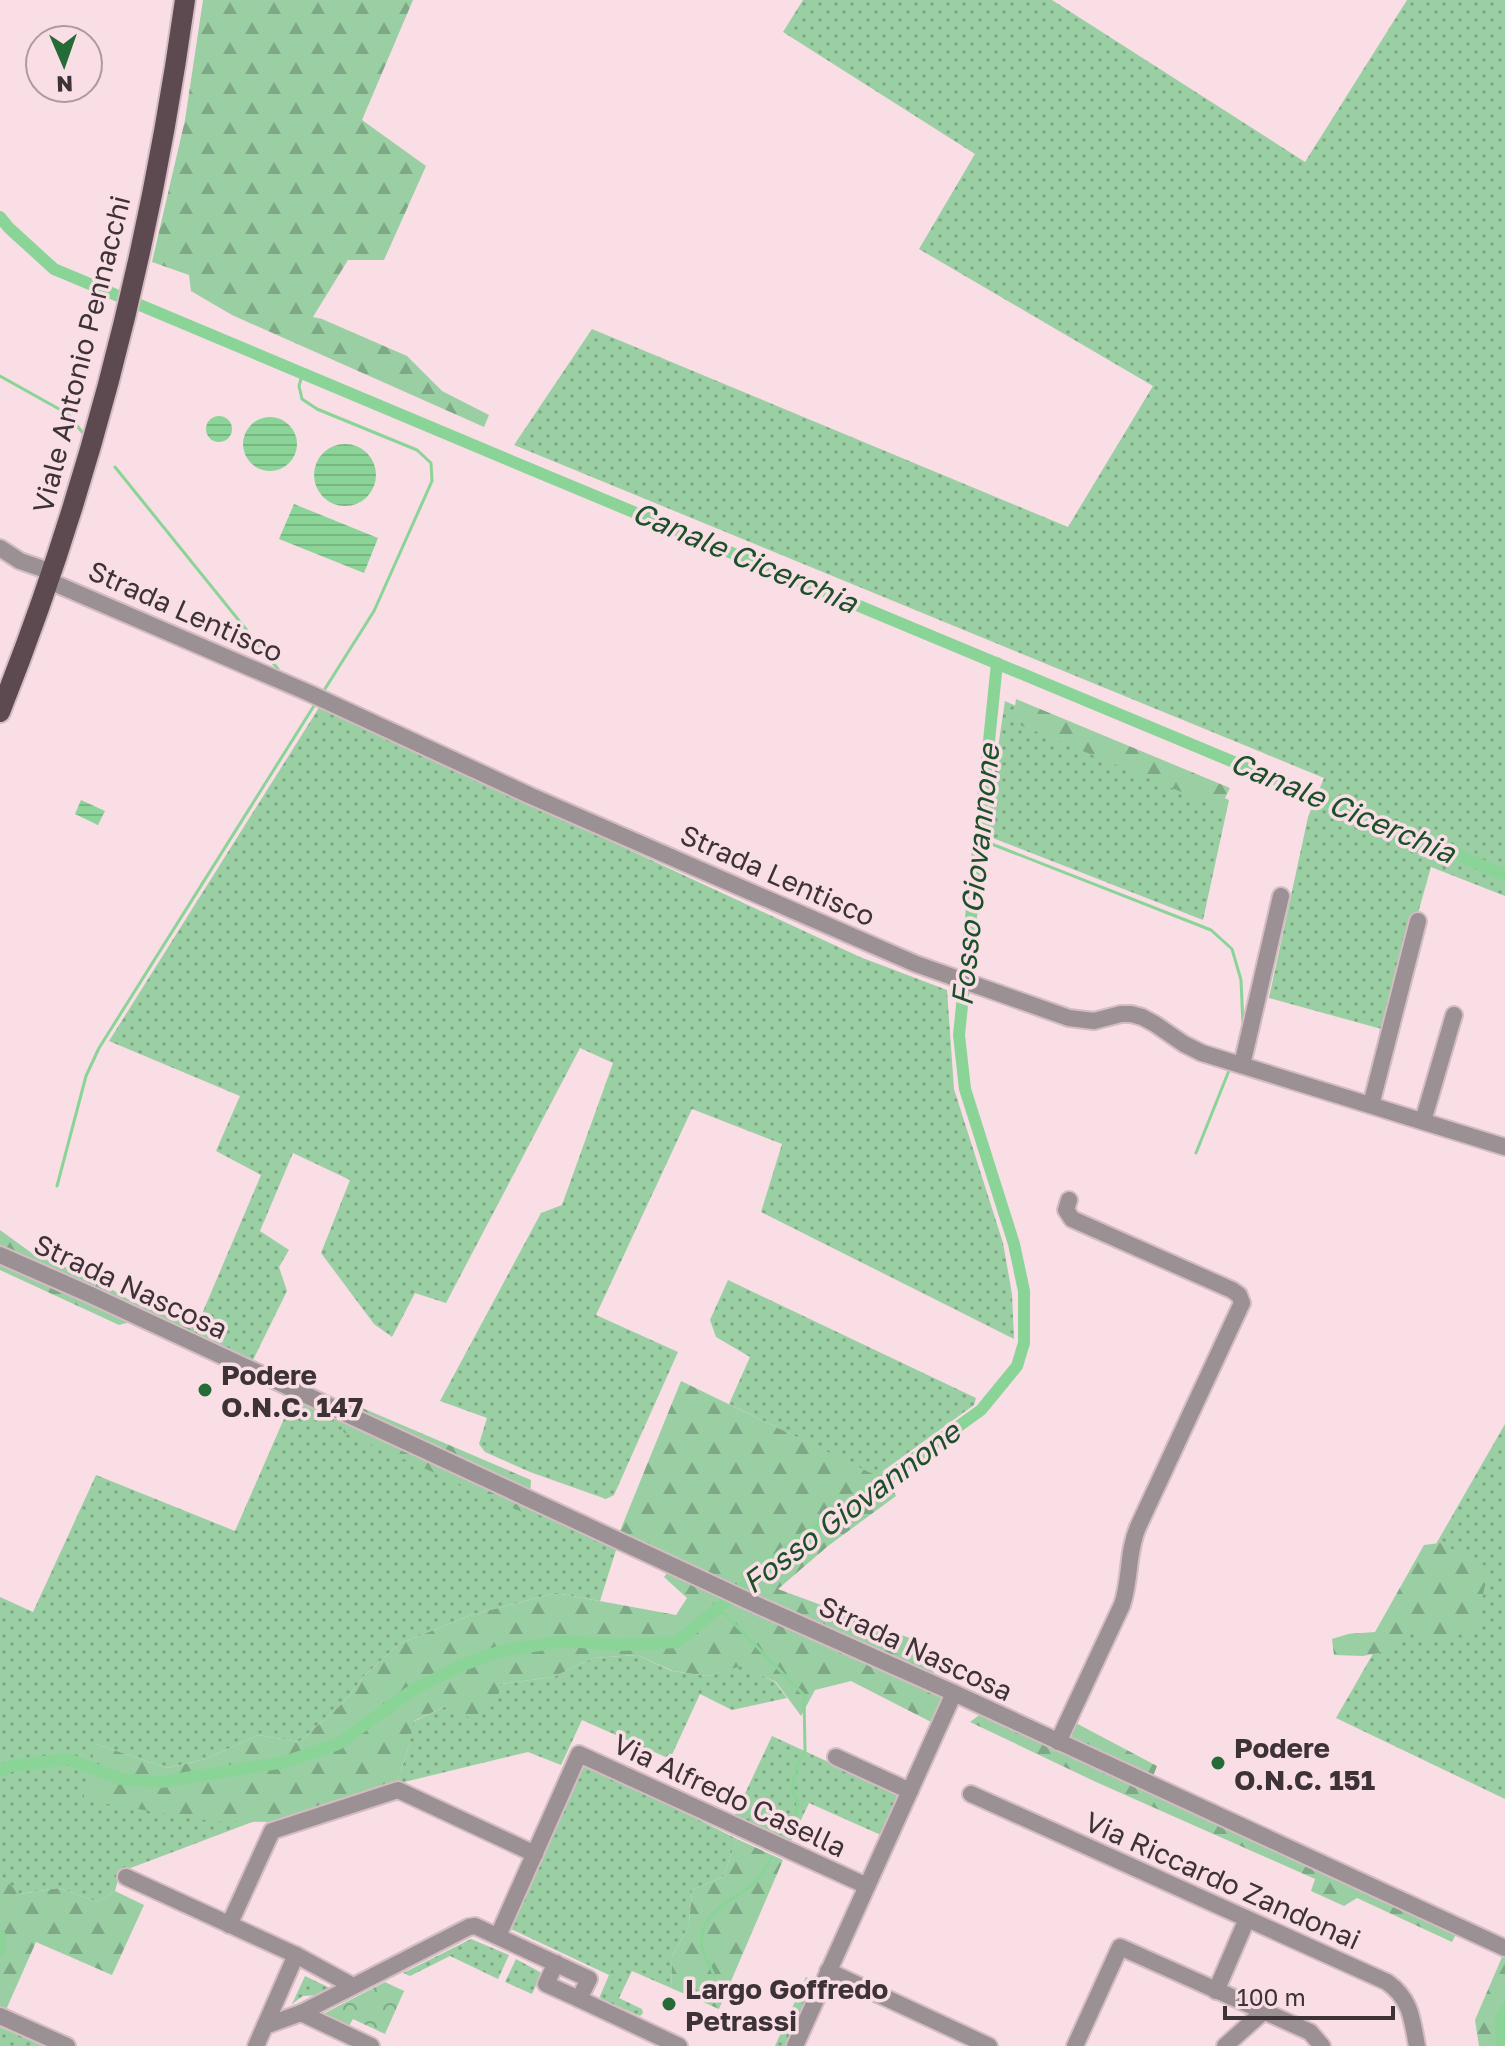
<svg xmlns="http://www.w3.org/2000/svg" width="1505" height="2046" font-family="'Golos Text',sans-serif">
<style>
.grass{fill:url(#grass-dots)}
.forest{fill:url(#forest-firs)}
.park{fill:url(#park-crowns)}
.water{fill:url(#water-rules)}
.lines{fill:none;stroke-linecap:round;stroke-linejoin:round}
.stream{stroke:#8ad498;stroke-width:3}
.canal{stroke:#8ad498;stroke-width:12}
.minor-casing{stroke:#d3bcc2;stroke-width:20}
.major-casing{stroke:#d3bcc2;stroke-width:24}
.minor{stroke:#9b9093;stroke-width:16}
.major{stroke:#5d4a50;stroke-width:20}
.poi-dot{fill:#246b38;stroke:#f9dee5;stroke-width:3}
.labels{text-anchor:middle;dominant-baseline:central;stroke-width:7;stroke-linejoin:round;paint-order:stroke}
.street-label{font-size:28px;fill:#3d3336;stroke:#f9dee5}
.poi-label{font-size:28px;font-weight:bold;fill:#3d3336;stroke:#f9dee5;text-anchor:start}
.water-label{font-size:30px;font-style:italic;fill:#1b5029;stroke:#f9dee5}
</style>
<defs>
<pattern id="grass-dots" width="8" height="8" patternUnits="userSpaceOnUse" patternTransform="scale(2)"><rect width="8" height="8" fill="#9acfa3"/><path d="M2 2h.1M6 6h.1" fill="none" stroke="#7fa986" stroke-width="1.8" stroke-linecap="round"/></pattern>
<pattern id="forest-firs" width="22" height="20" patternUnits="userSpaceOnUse" patternTransform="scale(2)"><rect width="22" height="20" fill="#9acfa3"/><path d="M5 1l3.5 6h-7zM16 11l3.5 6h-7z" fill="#7fa986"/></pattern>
<pattern id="park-crowns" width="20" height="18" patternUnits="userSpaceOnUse" patternTransform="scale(2)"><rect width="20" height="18" fill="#9acfa3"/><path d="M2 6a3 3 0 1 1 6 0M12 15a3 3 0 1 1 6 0" fill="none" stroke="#7fa986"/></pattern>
<pattern id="water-rules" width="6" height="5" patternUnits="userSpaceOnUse" patternTransform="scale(2)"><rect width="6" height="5" fill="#8ad498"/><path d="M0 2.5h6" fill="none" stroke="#78b684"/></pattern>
</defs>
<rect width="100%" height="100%" fill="#f9dee5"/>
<g class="grass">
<polygon points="803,0 1052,0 1305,162 1407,0 1505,0 1505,896 1431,867 1385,1030 1269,998 1308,817 1324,778 514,445 592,329 1068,527 1153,386 919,249 975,154 783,32"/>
<polygon points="1005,701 1229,800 1203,920 985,835"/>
<polygon points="320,706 860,957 947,990 954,1089 1003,1243 1012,1294 1014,1339 761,1212 782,1144 692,1109 596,1315 678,1352 614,1495 606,1499 530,1472 485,1452 479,1444 487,1418 440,1401 541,1213 562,1205 613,1063 580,1048 446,1303 415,1293 392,1337 374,1324 321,1253 350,1180 293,1153 260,1231 289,1250 279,1267 287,1291 252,1362 193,1335 261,1175 216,1151 240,1096 109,1041"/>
<polygon points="728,1280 976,1398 974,1405 876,1476 729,1404 750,1357 716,1337 710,1320"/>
<polygon points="293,1398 617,1547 600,1601 556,1593 471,1615 399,1644 364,1676 344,1702 299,1742 258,1735 206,1759 167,1768 96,1744 211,1821 255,1821 120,1872 115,1891 98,1902 59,1888 19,1894 0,1875 0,1597 33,1612 96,1475 235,1531"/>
<polygon points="1505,1424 1505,1799 1336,1718"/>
<polygon points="637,1655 672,1671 708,1676 741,1665 775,1682 787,1698 732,1710 700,1694 670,1759 582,1720 561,1765 528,1752 396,1784 407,1753 413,1722 446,1706 501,1684 553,1677 593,1658"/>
<polygon points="772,1736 898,1794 899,1797 883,1836 809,1803 789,1845 733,1819"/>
<polygon points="583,1766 667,1804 737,1839 723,1877 692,1890 689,1925 672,1957 671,1988 632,1971 619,1998 642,2009 643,2013 640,2016 601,1999 600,1996 609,1975 511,1929"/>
<polygon points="471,1939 509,1955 498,1979 450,1956 410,1976 403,1973"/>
<polygon points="516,1959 540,1972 540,1976 532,1994 505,1982"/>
<polygon points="305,1976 332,1989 320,1995 303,1996 292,2004"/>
<polygon points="806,1977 815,1981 786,2046 775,2046"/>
<polygon points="0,2027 43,2046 0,2046"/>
</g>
<g class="forest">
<polygon points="203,0 413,0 362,120 426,166 384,260 348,260 313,317 322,319 407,356 442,391 489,415 484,427 232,315 191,291 189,275 152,262 185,120"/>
<polygon points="1016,699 1230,788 1220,808 1013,722"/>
<polygon points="0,1230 33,1254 93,1278 131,1301 195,1327 193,1335 151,1316 119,1325 0,1270"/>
<polygon points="681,1381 875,1475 884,1471 896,1496 828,1546 778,1589 915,1640 947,1695 935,1724 851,1681 815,1690 801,1716 776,1682 741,1666 708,1676 673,1671 637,1655 593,1658 553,1677 501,1684 496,1704 470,1718 446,1706 414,1721 407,1753 396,1784 273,1822 211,1821 83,1800 96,1744 167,1768 206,1759 258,1735 299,1742 344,1702 364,1676 399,1644 471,1615 556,1593 676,1615 687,1598 664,1577 679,1558 620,1531"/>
<polygon points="353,1404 531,1480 529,1515 343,1432"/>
<polygon points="1440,1543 1489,1568 1481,1603 1479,1625 1441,1644 1412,1631 1392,1650 1363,1656 1334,1655 1332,1639 1348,1634 1375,1632 1424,1545"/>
<polygon points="982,1713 1049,1743 1074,1722 1157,1766 1149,1787 1458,1930 1452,1942 1357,1898 1344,1906 1311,1891 1315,1879 1096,1782 970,1722"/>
<polygon points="737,1839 783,1860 719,2009 671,1988 672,1957 689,1925 692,1890 723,1877"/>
<polygon points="0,1875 20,1894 59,1888 98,1902 115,1891 144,1905 112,1975 36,1942 5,2012 0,2009"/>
<polygon points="1505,1950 1505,2046 1479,2046 1475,2020"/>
</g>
<polygon class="park" points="385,1982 404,1991 385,2034 353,2019 349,2026 345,2027 324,2017 323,2014"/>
<g class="water">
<circle cx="219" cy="429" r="13"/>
<circle cx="270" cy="444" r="27"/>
<circle cx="345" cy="475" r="31"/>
<polygon points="294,504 378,538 364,573 279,539"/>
<polygon points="81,800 105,811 98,825 75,814"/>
</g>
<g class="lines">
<g class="stream">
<polyline points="303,372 299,386 302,399 317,409 417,450 431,463 432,481 374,611 323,692"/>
<polyline points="0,376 68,414 82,432"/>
<polyline points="115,467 278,669"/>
<polyline points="979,839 1211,930 1232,949 1241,980 1243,1025 1235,1058"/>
<polyline points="1196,1153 1230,1068"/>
<polyline points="57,1186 86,1076 99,1048 317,701"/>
<polyline points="718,1607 804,1695 805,1751 797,1766 792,1787 798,1805 795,1820 780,1839"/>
<path d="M714 1975C710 1966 703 1955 702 1945 697 1910 740 1899 757 1880 763 1874 767 1865 771 1858"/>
</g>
<g class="canal">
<polyline points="0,217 9,228 54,269 535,471 1505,875"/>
<polyline points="0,1771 10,1766 68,1759 121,1779 161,1782 285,1762 338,1744 414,1689 460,1666 501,1651 565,1641 622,1645 677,1642 789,1549 981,1410 1017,1366 1024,1343 1024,1291 1014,1244 965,1089 959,1035 997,663"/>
<polyline points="0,1936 0,1949"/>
<polyline points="1502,2046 1501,2020 1505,2011"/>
</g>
<defs>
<g id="minor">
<polyline points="0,548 20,561 52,572"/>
<polyline points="49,581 309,693 531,796 916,964 1069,1018 1094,1021 1121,1014 1131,1014 1142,1017 1155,1024 1184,1044 1202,1053 1505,1147"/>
<polyline points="1242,1065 1281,896"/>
<polyline points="1371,1105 1418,921"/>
<polyline points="1423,1121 1454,1015"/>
<polyline points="0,1255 91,1295 757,1605 954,1693 1505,1948"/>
<path d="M1058 1742 1122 1605C1131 1579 1127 1552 1138 1527L1242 1303 1239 1295 1232 1290 1072 1219 1066 1210 1069 1200"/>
<polyline points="836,1757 910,1791"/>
<path d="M971 1794 1387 1982C1411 1999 1412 2019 1417 2046"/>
<polyline points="126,1877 296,1955 353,1986"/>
<polyline points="229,1925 272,1831 398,1790 535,1854"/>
<polyline points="498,1936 579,1754 867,1886"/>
<polyline points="828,1971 989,2046"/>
<polyline points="1216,1991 1247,1919"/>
<polyline points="579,1999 679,2046"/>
<polyline points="301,2013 371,2046"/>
<polyline points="0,2016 67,2046"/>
<polyline points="265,2026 301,2013 469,1927 475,1926 589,1979 579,1999 546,1984 556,1963"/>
<polyline points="256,2046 296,1955"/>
<polyline points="795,2046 954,1693"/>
<polyline points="1075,2046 1120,1947 1310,2032 1322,2046"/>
<polyline points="1225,2046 1263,2012"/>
</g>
<path id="major" d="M0 712C91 484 151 243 185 0"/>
</defs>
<use href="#minor" class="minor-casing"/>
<use href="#major" class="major-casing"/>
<use href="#minor" class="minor"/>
<use href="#major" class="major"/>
</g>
<g class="poi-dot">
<circle cx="205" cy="1390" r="8"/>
<circle cx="1218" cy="1763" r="8"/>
<circle cx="669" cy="2004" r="8"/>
</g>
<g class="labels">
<g class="street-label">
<text transform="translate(81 354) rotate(-76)">Viale Antonio Pennacchi</text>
<text transform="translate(186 611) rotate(24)">Strada Lentisco</text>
<text transform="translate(778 875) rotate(24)">Strada Lentisco</text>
<text transform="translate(131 1286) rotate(25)">Strada Nascosa</text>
<text transform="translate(916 1648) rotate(25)">Strada Nascosa</text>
<text transform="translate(730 1795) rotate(25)">Via Alfredo Casella</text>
<text transform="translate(1223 1880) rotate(24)">Via Riccardo Zandonai</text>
</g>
<g class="poi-label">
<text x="221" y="1374">Podere<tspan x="221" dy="32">O.N.C. 147</tspan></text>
<text x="1234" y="1747">Podere<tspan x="1234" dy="32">O.N.C. 151</tspan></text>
<text x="685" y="1988">Largo Goffredo<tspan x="685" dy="32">Petrassi</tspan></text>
</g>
<g class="water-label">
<text transform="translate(745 557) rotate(23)">Canale Cicerchia</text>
<text transform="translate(1343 807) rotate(23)">Canale Cicerchia</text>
<text transform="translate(975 875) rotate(-84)">Fosso Giovannone</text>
<text transform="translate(851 1507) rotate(-37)">Fosso Giovannone</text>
</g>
</g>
<g transform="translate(64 64) rotate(178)"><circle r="38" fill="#f9dee5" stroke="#ae9a9f" stroke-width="2"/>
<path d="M0-6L14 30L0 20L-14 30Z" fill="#246b38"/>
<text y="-12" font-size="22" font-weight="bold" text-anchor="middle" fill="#3d3336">N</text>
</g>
<path d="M1225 2006v12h168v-12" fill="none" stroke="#3d3336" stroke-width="4"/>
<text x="1237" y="2006" font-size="24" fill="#3d3336" stroke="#f9dee5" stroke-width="6" paint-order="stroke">100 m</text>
</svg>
